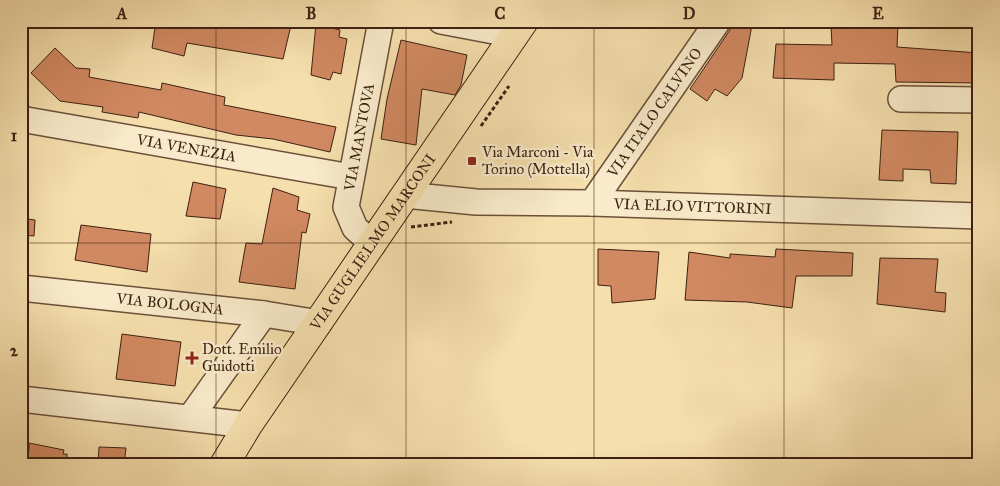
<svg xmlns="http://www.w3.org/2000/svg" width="1000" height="486" font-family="'IM FELL Great Primer',serif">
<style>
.building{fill:#d18961;stroke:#3e2012}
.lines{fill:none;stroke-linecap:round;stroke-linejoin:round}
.minor-casing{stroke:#6c5039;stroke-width:28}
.major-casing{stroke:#3e2012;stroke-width:30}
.path{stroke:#3e2012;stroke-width:3;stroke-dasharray:4 2.5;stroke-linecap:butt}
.minor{stroke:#f8eaca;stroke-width:25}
.major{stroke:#f5dfad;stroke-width:28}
.grid{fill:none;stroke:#3e2012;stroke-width:1;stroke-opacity:0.55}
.poi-dot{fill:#8f2418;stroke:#f8eaca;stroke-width:2}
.labels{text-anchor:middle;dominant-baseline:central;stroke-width:5;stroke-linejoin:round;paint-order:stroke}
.street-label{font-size:15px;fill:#3e2012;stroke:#f8eaca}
.poi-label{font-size:15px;fill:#3e2012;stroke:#f8eaca;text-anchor:start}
.neatline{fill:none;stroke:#3e2012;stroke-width:2}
.grid-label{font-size:16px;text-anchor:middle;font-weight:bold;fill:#3e2012}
</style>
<rect width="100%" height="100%" fill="#f5dfad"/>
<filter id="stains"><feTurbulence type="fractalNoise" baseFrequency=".004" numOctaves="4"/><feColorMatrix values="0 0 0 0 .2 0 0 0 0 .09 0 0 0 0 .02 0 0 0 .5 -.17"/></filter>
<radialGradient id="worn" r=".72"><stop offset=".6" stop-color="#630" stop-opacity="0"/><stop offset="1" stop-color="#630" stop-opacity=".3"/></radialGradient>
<g class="building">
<polygon points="156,21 292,21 283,59 187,43 184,56 152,48"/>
<polygon points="736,21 744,21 752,25 742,78 727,96 715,89 707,101 690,89"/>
<polygon points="316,24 340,30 339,37 347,39 341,74 333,72 330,80 311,75"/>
<polygon points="898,25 897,47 979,53 979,83 896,82 895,64 834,63 834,80 773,78 776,44 832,45 831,26"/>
<polygon points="401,40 467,55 461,85 455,95 422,89 416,145 381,139 387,99"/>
<polygon points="55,48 76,68 90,69 89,77 161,90 162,83 225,97 224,105 336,127 330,152 273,139 236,135 139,112 138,118 102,112 103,107 60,101 31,73"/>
<polygon points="882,130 958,132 956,184 931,183 930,170 903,169 903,181 879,180"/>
<polygon points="193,182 226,189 220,219 186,216"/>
<polygon points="273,188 299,197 297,210 310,214 306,233 302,232 295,289 239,282 246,243 262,244"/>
<polygon points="21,218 35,220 34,236 21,235"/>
<polygon points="81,225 151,234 147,272 75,260"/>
<polygon points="598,249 659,252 655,299 612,303 611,286 598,285"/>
<polygon points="776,249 853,253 852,276 796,276 792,308 747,302 685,300 689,252 730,258 730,254 775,257"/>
<polygon points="880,258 938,259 935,292 946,293 945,312 877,304"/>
<polygon points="122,334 181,342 175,386 116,379"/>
<polygon points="29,443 64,450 63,454 67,454 67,465 21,465 21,450 29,451"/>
<polygon points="99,447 126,448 124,465 98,465"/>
</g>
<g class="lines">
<defs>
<g id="minor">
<polyline points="441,21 515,35"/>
<polyline points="901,99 979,100"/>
<path id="s1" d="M21 119 351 177"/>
<path id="s2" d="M405 195 476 202 592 203 979 216"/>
<path id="s3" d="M592 203 718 21"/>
<path id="s4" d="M373 244 355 228 346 207 381 21"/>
<path id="s5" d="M21 288 264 314 319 323"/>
<polyline points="21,399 248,425"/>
<polyline points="190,418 264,314"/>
</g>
<g id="major">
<path id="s6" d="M224 465 248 425 524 21"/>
</g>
</defs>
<use href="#minor" class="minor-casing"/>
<use href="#major" class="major-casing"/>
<g class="path">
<polyline points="481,126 509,86"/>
<polyline points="411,227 452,222"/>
</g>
<use href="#minor" class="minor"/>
<use href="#major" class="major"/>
</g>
<path class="grid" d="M216 21V465M406 21V465M594 21V465M784 21V465M21 243H979"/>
<g class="poi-dot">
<rect x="467" y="156" width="10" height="10" rx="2.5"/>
<path d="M189.5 350.5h5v5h5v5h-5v5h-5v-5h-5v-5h5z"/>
</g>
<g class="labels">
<g class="street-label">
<text stroke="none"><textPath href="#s3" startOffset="110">VIA ITALO CALVINO</textPath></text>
<text stroke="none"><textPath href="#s4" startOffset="118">VIA MANTOVA</textPath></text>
<text stroke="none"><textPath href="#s1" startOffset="168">VIA VENEZIA</textPath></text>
<text stroke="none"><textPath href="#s2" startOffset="288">VIA ELIO VITTORINI</textPath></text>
<text stroke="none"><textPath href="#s6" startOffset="268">VIA GUGLIELMO MARCONI</textPath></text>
<text stroke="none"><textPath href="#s5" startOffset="150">VIA BOLOGNA</textPath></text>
</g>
<g class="poi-label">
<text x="482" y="152">Via Marconi - Via<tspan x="482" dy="17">Torino (Mottella)</tspan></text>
<text x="202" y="349">Dott. Emilio<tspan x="202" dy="17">Guidotti</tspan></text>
</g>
</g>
<rect width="1000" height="486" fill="none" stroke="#f5dfad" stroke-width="55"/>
<rect x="28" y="28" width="944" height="430" class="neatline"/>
<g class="grid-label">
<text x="122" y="19">A</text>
<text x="311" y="19">B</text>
<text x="500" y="19">C</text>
<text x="689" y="19">D</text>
<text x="878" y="19">E</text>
<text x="14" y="141">1</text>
<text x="14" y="356">2</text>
</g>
<rect width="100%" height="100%" filter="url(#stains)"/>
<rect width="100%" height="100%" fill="url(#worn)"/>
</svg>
